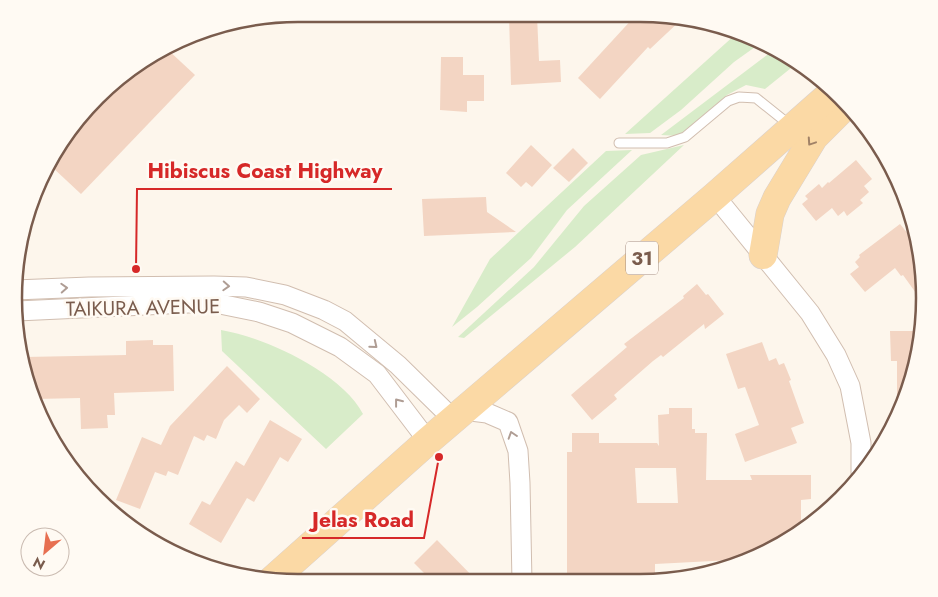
<svg xmlns="http://www.w3.org/2000/svg" width="938" height="597" font-family="Jost,sans-serif">
<style>
.green{fill:#d8ecc9}
.building{fill:#f3d5c3;fill-rule:evenodd}
.lines{fill:none;stroke-linecap:round;stroke-linejoin:round}
.service-casing{stroke:#d1beb0;stroke-width:11}
.minor-casing{stroke:#d1beb0;stroke-width:21}
.primary-casing{stroke:#dad1cd;stroke-width:29}
.service{stroke:#fff;stroke-width:9}
.minor{stroke:#fff;stroke-width:19}
.primary{stroke:#fbd9a5;stroke-width:28}
.oneway{stroke:#a18267}
.oneway2{stroke:#af9d94}
.labels{text-anchor:middle;dominant-baseline:central;stroke-width:5;stroke-linejoin:round;paint-order:stroke}
.shield{fill:#fffaf3;stroke:#a28b7f;stroke-width:1}
.shield-label{font-size:19px;font-weight:bold;fill:#7a5c4d}
.street-label{font-size:20px;fill:#7a5c4d;stroke:#fffaf3}
.rim{fill:none;stroke:#7a5c4d;stroke-width:2.5}
.leader{fill:none;stroke:#d62828;stroke-width:2}
.callout-dot{fill:#d62828;stroke:#fffaf3;stroke-width:2}
.callout-label{font-size:21px;text-anchor:middle;font-weight:bold;fill:#d62828;stroke:#fffaf3;stroke-width:5;stroke-linejoin:round;paint-order:stroke}
</style>
<rect width="100%" height="100%" fill="#fdf6ec"/>
<g class="green">
<polygon points="736,34 762,42 734,62 681,110 650,133 625,134"/>
<polygon points="775,49 796,64 765,89 746,85 727,95 679,136 661,135"/>
<polygon points="684,145 575,247 464,338 458,337 534,267 584,206 641,155"/>
<polygon points="632,150 567,210 531,258 477,307 452,327 490,259 606,151"/>
<path d="M221 330C232 332 244 335 255 339 290 351 346 380 363 414L326 449 222 351Z"/>
</g>
<g class="building">
<polygon points="509,15 537,15 539,61 560,60 561,82 511,85"/>
<polygon points="635,16 677,16 683,18 650,49 648,47 600,99 578,78"/>
<polygon points="167,49 195,75 81,194 51,166 73,125 140,62"/>
<polygon points="441,57 463,57 463,75 484,75 484,101 467,101 467,112 440,110"/>
<polygon points="531,145 552,165 532,187 526,182 521,187 506,173"/>
<polygon points="573,148 588,163 569,182 553,168"/>
<polygon points="856,160 872,179 864,186 869,192 860,200 863,203 847,216 844,211 838,216 832,208 816,221 802,204 808,199 805,196 819,184 822,188 828,182 829,183"/>
<polygon points="486,197 487,212 516,232 424,236 422,199"/>
<polygon points="900,224 913,240 924,280 921,300 903,275 901,276 895,268 865,292 850,274 859,267 855,262 860,257 859,255"/>
<polygon points="697,284 706,295 708,294 724,314 705,329 704,324 663,357 661,355 653,361 614,395 617,399 592,420 571,395 627,347 624,344 684,298 683,296"/>
<polygon points="890,331 917,331 909,390 904,398 897,398 897,361 891,361"/>
<polygon points="153,340 153,345 173,345 174,391 114,393 115,415 107,415 108,428 81,429 80,398 36,399 23,372 22,360 25,360 25,357 126,355 126,341"/>
<polygon points="762,342 769,361 776,358 779,365 784,363 791,380 789,381 804,423 791,428 797,443 745,462 735,434 759,425 745,387 738,389 726,354"/>
<polygon points="227,366 260,399 247,413 239,405 224,420 216,439 207,435 204,441 194,436 178,475 168,471 166,476 155,472 140,509 116,500 142,437 161,445 170,426"/>
<path d="M669 408H692V429H695V433H707L706 480H752L750 475H811V499L801 500V527L765 554 732 563V560L655 564V575L646 576V583L567 582V452H572V433H599V443H657L659 446 658 415 669 414ZM635 468H676L678 503H637Z"/>
<polygon points="270,420 302,439 288,462 280,457 254,502 247,498 221,543 189,524 202,501 210,505 236,461 244,466"/>
<polygon points="437,540 478,582 433,582 414,563"/>
</g>
<g class="lines">
<defs>
<polyline id="service" points="619,143 667,143 685,137 728,101 739,97 756,98 791,126"/>
<g id="minor">
<polyline points="715,196 810,313 836,355 850,386 861,443 861,473"/>
<polyline points="15,290 89,287 214,286 246,287 285,295 324,310 345,321 398,365 453,419"/>
<polyline points="17,311 210,302 259,312 292,323 340,347 377,374 428,441"/>
<polyline points="463,410 487,413 508,422 518,451 520,483 522,582"/>
</g>
<g id="primary">
<polyline points="763,255 770,214 777,198 814,137 844,107"/>
<polyline points="271,581 428,441 715,196 833,92"/>
</g>
</defs>
<use href="#service" class="service-casing"/>
<use href="#minor" class="minor-casing"/>
<use href="#primary" class="primary-casing"/>
<use href="#service" class="service"/>
<use href="#minor" class="minor"/>
<use href="#primary" class="primary"/>
</g>
<defs><path id="oneway-chevron" d="M-2-3.5L2.5 0L-2 3.5" fill="none" stroke-width="1.6" stroke-linecap="round" stroke-linejoin="round" transform="scale(1.25)"/></defs>
<use class="oneway" href="#oneway-chevron" transform="translate(811 142) rotate(124)"/>
<g class="oneway2">
<use href="#oneway-chevron" transform="translate(226 286) rotate(3)"/>
<use href="#oneway-chevron" transform="translate(64 288) rotate(-3)"/>
<use href="#oneway-chevron" transform="translate(374 345) rotate(39)"/>
<use href="#oneway-chevron" transform="translate(398 402) rotate(-128)"/>
<use href="#oneway-chevron" transform="translate(512 435) rotate(-108)"/>
</g>
<g class="labels">
<rect class="shield" x="626" y="241.5" width="32" height="33" rx="4"/>
<g class="shield-label">
<text x="642" y="258">31</text>
</g>
<g class="street-label">
<text transform="translate(143 308) rotate(-1)">TAIKURA AVENUE</text>
</g>
</g>
<path d="M0 0H938V597H0ZM298 22H640A276 276 0 0 1 916 298V298A276 276 0 0 1 640 574H298A276 276 0 0 1 22 298V298A276 276 0 0 1 298 22Z" fill="#fffaf3" fill-rule="evenodd"/>
<path class="rim" d="M298 22H640A276 276 0 0 1 916 298V298A276 276 0 0 1 640 574H298A276 276 0 0 1 22 298V298A276 276 0 0 1 298 22Z"/>
<path class="leader" d="M136 269L137 189H392M439 457L424 538H302"/>
<g class="callout-dot">
<circle cx="136" cy="269" r="5"/>
<circle cx="439" cy="457" r="5"/>
</g>
<g class="callout-label">
<text x="265" y="178">Hibiscus Coast Highway</text>
<text x="363" y="527">Jelas Road</text>
</g>
<g transform="translate(45 552) rotate(208)"><circle r="24" fill="#fffaf3" stroke="#cabbb1"/>
<path d="M0-4L9 19L0 12L-9 19Z" fill="#e76f51"/>
<text y="-8" font-size="14" font-weight="bold" text-anchor="middle" fill="#7a5c4d">N</text>
</g>
</svg>
